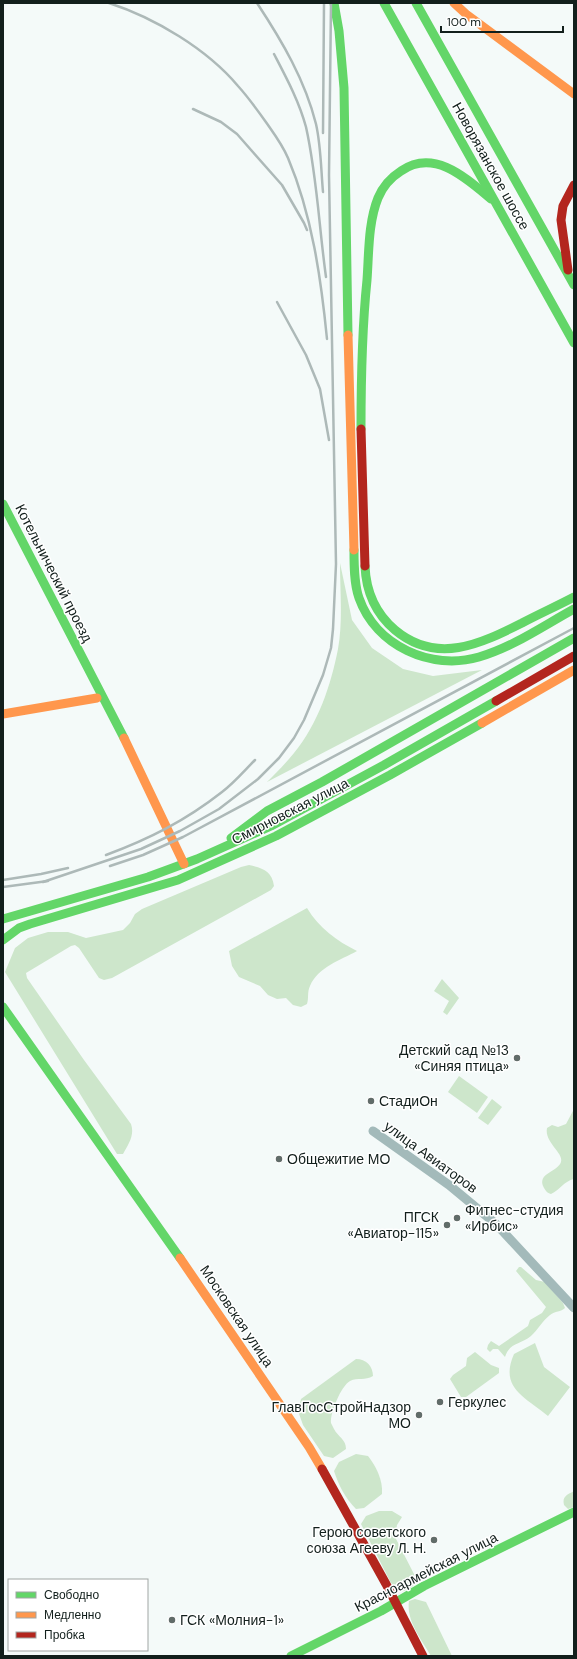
<svg xmlns="http://www.w3.org/2000/svg" width="577" height="1659" font-family="'DM Sans',sans-serif">
<style>
.green{fill:#cde6cb}
.lines{fill:none;stroke-linecap:round;stroke-linejoin:round}
.street{stroke:#a3baba;stroke-width:9}
.fast{stroke:#63d668;stroke-width:9}
.slow{stroke:#ff974d;stroke-width:9}
.jam{stroke:#b3261e;stroke-width:9}
.rail{stroke:#adb9b8;stroke-width:2.5}
.poi-dot{fill:#616c69;stroke:#fff;stroke-width:1.5}
.labels{text-anchor:middle;dominant-baseline:central;stroke-width:3;stroke-linejoin:round;paint-order:stroke}
.street-label{font-size:14px;fill:#121f1c;stroke:#fff}
.poi-label{font-size:14px;fill:#121f1c;stroke:#fff;text-anchor:start}
</style>
<rect width="100%" height="100%" fill="#f4faf9"/>
<g class="green">
<path d="M340 563 352 620 372 648 403 669 433 676 482 670 267 782C276 773 286 763 294 753 318 724 331 685 338 649 343 621 340 591 340 563Z"/>
<path d="M249 865C263 868 272 871 274 886L271 890 112 978 104 980 99 978 79 948 75 945 71 946 26 973 27 978 84 1060 131 1124C135 1135 128 1145 123 1154H117L5 972 15 948 28 938 48 932H68L86 938 123 930 130 923 135 914 142 909 241 867Z"/>
<path d="M307 908C319 928 337 941 357 951 341 960 318 967 310 986 307 992 309 998 307 1004L301 1007 293 1005 286 998 277 999 268 995 260 986 239 977 232 966 229 951Z"/>
<polygon points="442,979 459,998 447,1015 443,1012 449,1001 434,991"/>
<polygon points="459,1076 488,1097 477,1113 448,1092"/>
<polygon points="492,1099 502,1107 488,1125 478,1118"/>
<path d="M574 1109V1179C564 1181 560 1190 551 1194 547 1193 546 1191 544 1188 536 1173 558 1172 561 1162 564 1153 544 1142 547 1128L552 1125 558 1127 566 1124Z"/>
<path d="M519 1267H521L536 1280 545 1282 563 1303 565 1308C561 1312 555 1311 550 1315 542 1321 538 1330 531 1336 520 1345 510 1342 505 1357L498 1349H493L490 1352 487 1349 488 1345 491 1341 499 1346 528 1326 530 1320 542 1313 546 1307 516 1271Z"/>
<path d="M535 1343 544 1367 570 1387 548 1416C525 1397 499 1388 514 1354Z"/>
<polygon points="475,1352 491,1365 499,1368 499,1373 466,1397 461,1397 450,1379 453,1375 466,1366 467,1358"/>
<path d="M356 1359C366 1359 373 1366 373 1376 365 1381 358 1377 350 1381 341 1386 330 1413 331 1423 332 1425 333 1427 334 1429 338 1437 346 1439 346 1449L333 1458 324 1456 303 1425 298 1411 301 1399Z"/>
<path d="M356 1454 368 1456C376 1466 383 1480 382 1494L364 1508 356 1509C345 1498 339 1486 334 1471L339 1462Z"/>
<path d="M574 1491V1507L568 1509 564 1505C562 1496 567 1495 574 1491Z"/>
<path d="M379 1511H392L402 1517 397 1525 395 1537 415 1576C416 1588 410 1588 401 1592L391 1583 361 1524 366 1516Z"/>
<path d="M415 1599 426 1602 452 1656H431C422 1640 406 1621 409 1601Z"/>
</g>
<g class="lines">
<polyline class="street" points="373,1131 449,1185 496,1224 574,1308"/>
<g class="fast">
<polyline points="334,3 339,31 344,88 348,335"/>
<polyline points="384,3 574,343"/>
<polyline points="416,3 574,285"/>
<path d="M361 429C361 379 362 329 367 280 369 253 368 223 378 198 383 186 390 178 401 171 434 148 466 178 491 199"/>
<polyline points="3,504 124,738"/>
<path d="M354 550C354 565 354 584 359 598 376 646 431 671 479 657 513 647 543 626 574 609"/>
<path d="M365 566C366 591 375 613 395 630 437 665 480 644 522 623 539 614 557 606 574 597"/>
<polyline points="231,838 267,811 322,782 574,638"/>
<polyline points="3,919 148,877 197,859 271,826 384,765 496,701"/>
<polyline points="3,940 19,928 30,924 178,880 276,836 390,775 482,723"/>
<polyline points="3,1007 180,1258"/>
<polyline points="291,1656 381,1611 424,1586 574,1512"/>
</g>
<g class="slow">
<polyline points="454,3 466,14 574,94"/>
<polyline points="348,335 354,550"/>
<polyline points="3,714 97,698"/>
<polyline points="482,723 574,670"/>
<polyline points="124,738 184,864"/>
<polyline points="180,1258 309,1447 322,1469"/>
</g>
<g class="jam">
<polyline points="568,270 561,220 563,206 574,185"/>
<polyline points="361,429 365,566"/>
<polyline points="496,701 574,656"/>
<polyline points="322,1469 386,1584 423,1656"/>
</g>
<g class="rail">
<path d="M109 3C155 18 207 49 238 86 249 98 258 111 268 125 275 135 283 146 288 158 312 215 321 278 327 339"/>
<path d="M257 3C282 41 305 80 316 124 321 146 321 170 323 192"/>
<path d="M274 54C286 77 299 101 306 127 317 176 319 227 326 277"/>
<polyline points="193,109 221,122 237,134 282,185 304,223 307,230"/>
<polyline points="323,133 324,3"/>
<polyline points="277,302 306,355 320,389 329,440"/>
<path d="M106 855C149 839 185 821 222 792 234 783 244 771 255 760"/>
<polyline points="110,866 143,855 183,837 574,628"/>
<polyline points="3,880 41,874 68,868"/>
<polyline points="43,882 141,849 180,831 219,809 258,779 279,758 294,738 304,720 323,675 331,648 333,629 336,564 329,175 331,3"/>
<polyline points="3,887 48,881"/>
</g>
</g>
<g class="poi-dot">
<circle cx="517" cy="1058" r="4"/>
<circle cx="371" cy="1101" r="4"/>
<circle cx="279" cy="1159" r="4"/>
<circle cx="457" cy="1218" r="4"/>
<circle cx="447" cy="1225" r="4"/>
<circle cx="440" cy="1402" r="4"/>
<circle cx="419" cy="1415" r="4"/>
<circle cx="434" cy="1540" r="4"/>
<circle cx="172" cy="1620" r="4"/>
</g>
<g class="labels">
<g class="street-label">
<text transform="translate(491 166) rotate(61)">Новорязанское шоссе</text>
<text transform="translate(54 573) rotate(63)">Котельнический проезд</text>
<text transform="translate(290 811) rotate(-27)">Смирновская улица</text>
<text transform="translate(431 1157) rotate(36)">улица Авиаторов</text>
<text transform="translate(237 1316) rotate(56)">Московская улица</text>
<text transform="translate(426 1572) rotate(-27)">Красноармейская улица</text>
</g>
<g class="poi-label">
<text x="509" y="1050" text-anchor="end">Детский сад №13<tspan x="509" dy="16">«Синяя птица»</tspan></text>
<text x="379" y="1101">СтадиОн</text>
<text x="287" y="1159">Общежитие МО</text>
<text x="465" y="1210">Фитнес-студия<tspan x="465" dy="16">«Ирбис»</tspan></text>
<text x="439" y="1217" text-anchor="end">ПГСК<tspan x="439" dy="16">«Авиатор-115»</tspan></text>
<text x="448" y="1402">Геркулес</text>
<text x="411" y="1407" text-anchor="end">ГлавГосСтройНадзор<tspan x="411" dy="16">МО</tspan></text>
<text x="426" y="1532" text-anchor="end">Герою советского<tspan x="426" dy="16">союза Агееву Л. Н.</tspan></text>
<text x="180" y="1620">ГСК «Молния-1»</text>
</g>
</g>
<rect width="577" height="1659" fill="none" stroke="#121f1c" stroke-width="8"/>
<rect x="8" y="1579" width="140" height="72" fill="#ffffff" stroke="#a0a5a4"/>
<rect x="16" y="1592" width="20" height="6" fill="#63d668" stroke="#a0a5a4"/>
<text x="44" y="1599" font-size="12" fill="#121f1c">Свободно</text>
<rect x="16" y="1612" width="20" height="6" fill="#ff974d" stroke="#a0a5a4"/>
<text x="44" y="1619" font-size="12" fill="#121f1c">Медленно</text>
<rect x="16" y="1632" width="20" height="6" fill="#b3261e" stroke="#a0a5a4"/>
<text x="44" y="1639" font-size="12" fill="#121f1c">Пробка</text>
<path d="M441 26v6h122v-6" fill="none" stroke="#121f1c" stroke-width="2"/>
<text x="447" y="26" font-size="12" fill="#121f1c" stroke="#ffffff" stroke-width="3" paint-order="stroke">100 m</text>
</svg>
